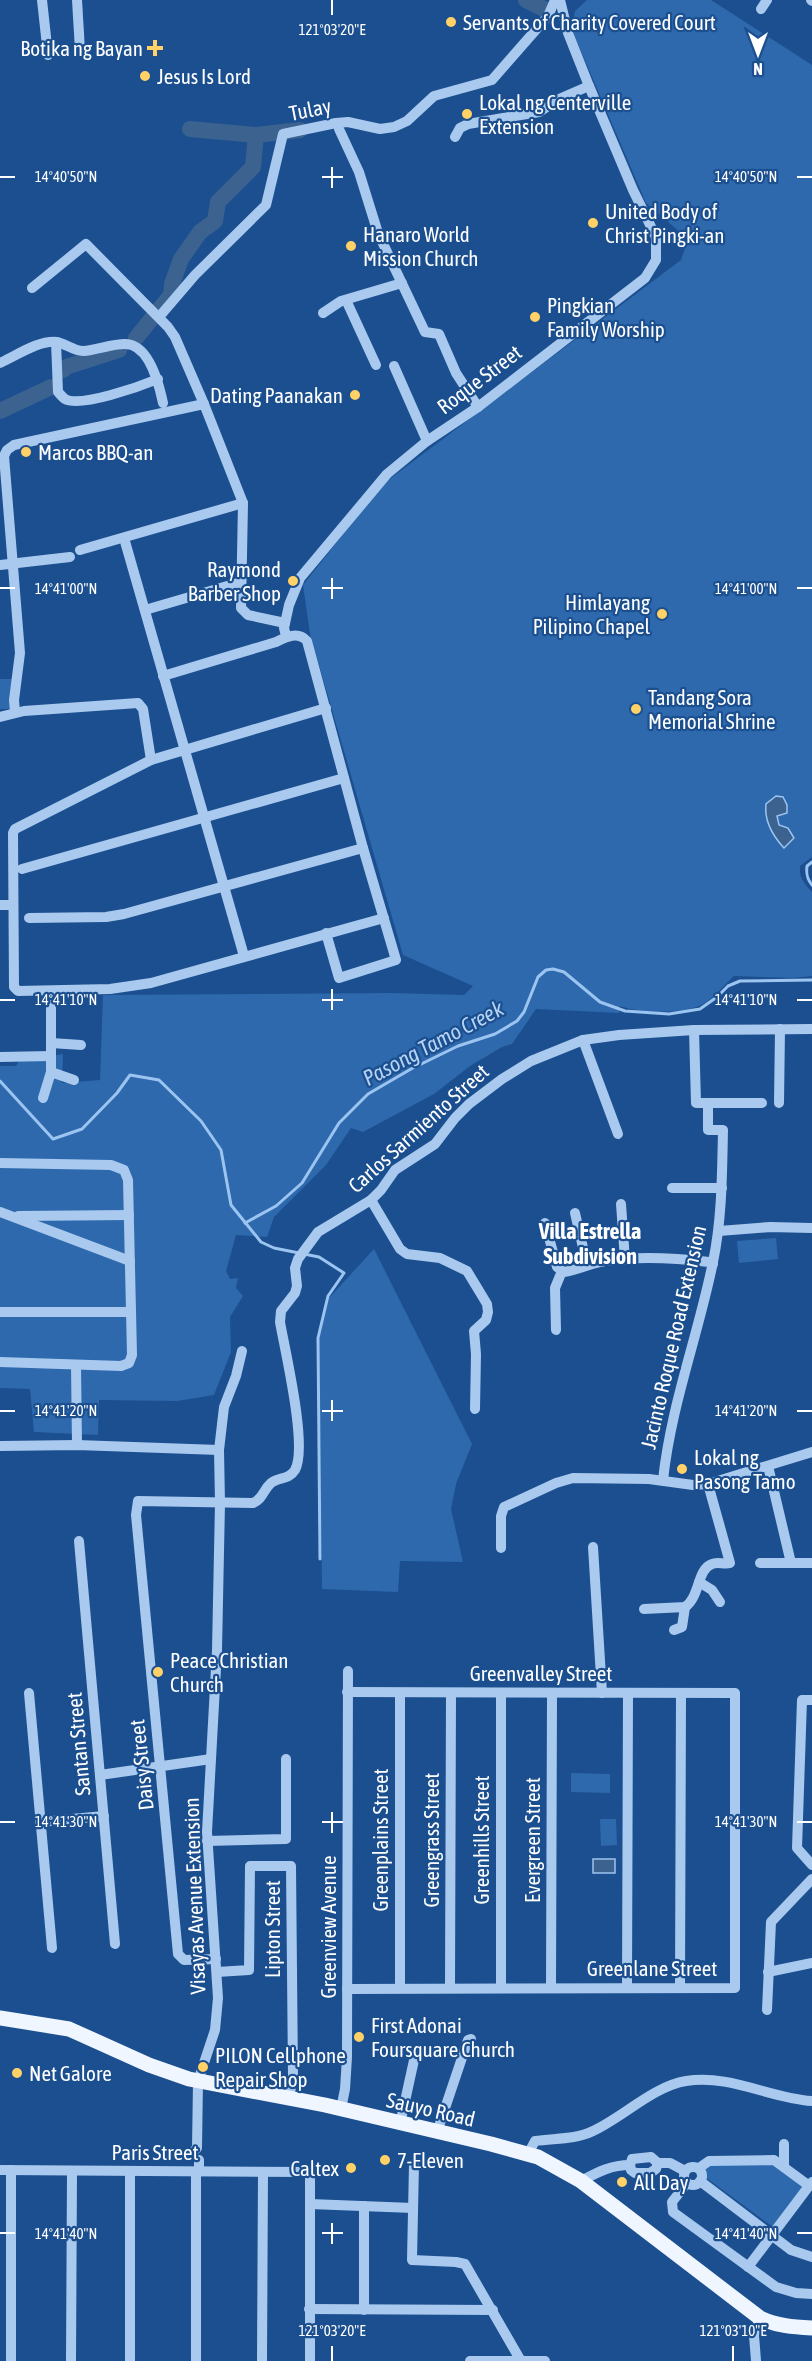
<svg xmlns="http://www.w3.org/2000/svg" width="812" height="2361" font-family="'Asap Condensed',sans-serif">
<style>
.green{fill:#2e69ad}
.water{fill:#3c6290;stroke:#9cc4f0;stroke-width:1.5}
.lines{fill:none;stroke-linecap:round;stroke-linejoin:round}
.stream{stroke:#9cc4f0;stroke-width:3}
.river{stroke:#3c6290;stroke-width:16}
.minor{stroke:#a9c9ee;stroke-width:10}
.major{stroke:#f0f6ff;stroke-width:15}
.ticks{fill:none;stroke:#fff;stroke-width:2}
.poi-dot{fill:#ffd166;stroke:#1b4f8f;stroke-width:2}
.labels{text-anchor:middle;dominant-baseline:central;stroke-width:4.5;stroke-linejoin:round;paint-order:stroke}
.poi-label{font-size:21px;fill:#fff;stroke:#1b4f8f;text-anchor:start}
.street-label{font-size:21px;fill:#fff;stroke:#1b4f8f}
.water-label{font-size:22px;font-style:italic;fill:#b5d3f5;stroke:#1b4f8f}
.neighbourhood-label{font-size:22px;font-weight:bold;fill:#fff;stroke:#1b4f8f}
.ticks-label{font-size:15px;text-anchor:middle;fill:#fff;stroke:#1b4f8f;stroke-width:4.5;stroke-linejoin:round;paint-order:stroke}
</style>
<rect width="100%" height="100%" fill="#1b4f8f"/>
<g class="green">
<path d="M587 0H711L812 65V857L800 866C799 878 804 883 812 892V976L792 978 734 976C723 986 713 1000 699 1006 681 1014 638 1013 620 1006L619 1013 536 1009 512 1044 502 1047 470 1066 434 1094 363 1132 351 1128 326 1165 274 1217 267 1237 236 1235 226 1271 230 1279 238 1278 236 1288 243 1296 230 1317 231 1352 214 1395 177 1401 99 1400 98 1435 34 1432 30 1389 0 1388V1066H16L19 1061 63 1054 62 1083 100 1080 103 995 392 993 464 995 473 986 403 955 310 634 303 585 383 484 681 260 688 239 646 203 571 28 575 11Z"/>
<polygon points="0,679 12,679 13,709 0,709"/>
<polygon points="776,1238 778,1259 739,1263 737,1241"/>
<polygon points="374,1249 472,1444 456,1484 451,1509 463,1562 400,1561 398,1592 322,1589 319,1338 329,1298"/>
<polygon points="571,1773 610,1774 610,1793 571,1792"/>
<polygon points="600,1819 616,1819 617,1845 601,1846"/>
<polygon points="772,2163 803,2187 773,2227 705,2177 705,2166"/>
</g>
<g class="water">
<path d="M776 796 783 797 787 805V813L777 816 779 825 788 828 794 838 784 848C772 835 764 821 766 804Z"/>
<rect x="593" y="1859" width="22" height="14"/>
</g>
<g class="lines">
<g class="stream">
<path d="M812 862 807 866C806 874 807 879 812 885"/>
<polyline points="0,1081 53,1139 82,1129 117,1093 130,1075 159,1080 201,1121 221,1150 231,1205 261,1242 274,1248 319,1257 344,1273 328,1296 318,1338 320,1559"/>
<polyline points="245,1223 276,1206 302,1183 339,1123 368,1094 411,1069 458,1046 495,1034 517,1021 524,1012 538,977 546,970 553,969 564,972 600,1002 625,1011 669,1014 700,1009 717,997 728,986 740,981 812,980"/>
</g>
<g class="river">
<polyline points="526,0 548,11"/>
<polyline points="256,135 300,130"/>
<polyline points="136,338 171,295 172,284 181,259 200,232 215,221 218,202 253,167 256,135 190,129"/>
<polyline points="63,370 66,367 119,350"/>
<polyline points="0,411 51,387"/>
</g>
<g class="minor">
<polyline points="42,0 48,55"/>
<polyline points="77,0 80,50"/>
<polyline points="811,0 812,1"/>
<polyline points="761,9 767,0"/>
<polyline points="339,129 359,172 378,233 425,332 439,334 456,373 478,407"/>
<polyline points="455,137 460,128 468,124 539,112 559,99 589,86"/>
<polyline points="32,288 86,244 168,327 175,337 204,404 243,503 241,608 248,615 285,623"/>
<polyline points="346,300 376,365"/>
<polyline points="323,313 341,301 402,283"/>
<polyline points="159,317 195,275 266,205 283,134 336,123 348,122 380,129 394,127 407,121 434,96 492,80 548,16 555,0"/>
<path d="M56 342 58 392C60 394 62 397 65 399 80 408 141 386 158 379"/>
<path d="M0 363C16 356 38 340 57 342 66 344 74 351 83 351 97 350 111 344 125 344 149 344 159 384 163 403"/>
<polyline points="394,366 427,441"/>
<polyline points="124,538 244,956"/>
<polyline points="80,550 243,503"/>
<polyline points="0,565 70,557"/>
<polyline points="145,610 241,582"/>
<polyline points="286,636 284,628 289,605 300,578 387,474 427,441 478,407 645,278 656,260 656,237 633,190 589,86 568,33 560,0"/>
<path d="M163 676 276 642C286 637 298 631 307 641L363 848 396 960 339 978 326 933"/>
<polyline points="326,708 151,760 15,829 13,833 14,987 18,991 110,989 151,983 384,918"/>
<polyline points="15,712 14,700 20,653 4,456 7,450 14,445 204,404"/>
<polyline points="0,717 24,711 138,703 143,709 151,760"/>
<polyline points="22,869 344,778"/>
<polyline points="0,905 13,905"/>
<polyline points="29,918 106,917 124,914 363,848"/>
<polyline points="694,1030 696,1103 762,1103"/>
<polyline points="583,1040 618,1134"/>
<polyline points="51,1043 81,1045"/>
<polyline points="0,1057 51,1056"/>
<polyline points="51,1072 74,1080"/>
<polyline points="43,1098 51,1072 51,991"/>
<polyline points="779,1103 780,1029"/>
<polyline points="0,1163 111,1165 124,1170 128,1180 132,1355 129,1363 121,1366 0,1362"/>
<polyline points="672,1188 722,1188"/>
<polyline points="371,1200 400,1249 407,1254 440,1258 467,1271 487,1304 488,1312 486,1320 474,1331 476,1354 475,1409"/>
<polyline points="621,1204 625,1260"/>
<polyline points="0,1212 130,1261"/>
<polyline points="575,1213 587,1265"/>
<polyline points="18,1216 129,1215"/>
<path d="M545 1223 557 1267 564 1272C578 1270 591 1263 605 1261 639 1256 675 1258 709 1262L713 1264"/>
<polyline points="719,1231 770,1227 812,1228"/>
<polyline points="0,1312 131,1312"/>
<polyline points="556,1330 555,1288 562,1271"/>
<polyline points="76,1365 77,1445"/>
<polyline points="0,1446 77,1445 219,1450"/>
<polyline points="768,1466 791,1563"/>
<path d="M663 1480C671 1405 698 1336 713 1262 722 1219 722 1175 723 1130H708V1103"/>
<polyline points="79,1541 115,1944"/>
<polyline points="593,1547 602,1693"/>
<polyline points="501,1548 501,1516 504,1507 556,1483 573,1478 649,1479 693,1485 708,1484 812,1452"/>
<polyline points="760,1563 812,1563"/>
<polyline points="699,1582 712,1590 720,1602"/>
<path d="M644 1609 685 1607C700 1597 697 1569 712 1564 718 1561 724 1565 730 1563L708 1484"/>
<polyline points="674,1630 682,1627 685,1607"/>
<polyline points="29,1693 52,1948"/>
<polyline points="812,1700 802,1700 797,1848 812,1865"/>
<polyline points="100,1775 211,1759"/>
<polyline points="40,1822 104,1816"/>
<polyline points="207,1841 286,1839 286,1759"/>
<path d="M216 1959 184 1960 178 1954 136 1515 138 1501 253 1503C263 1499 263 1490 271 1483 278 1477 289 1480 295 1470 308 1447 285 1351 280 1322L281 1311 295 1293 297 1286 295 1268 298 1259 318 1232 371 1200 381 1190 395 1170 435 1144 455 1118 469 1104 502 1079 531 1061 583 1040 619 1035 694 1030 812 1029"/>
<polyline points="217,1972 249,1970 250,1866 291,1866 293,2076 289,2098"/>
<polyline points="768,1972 812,1963"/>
<polyline points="400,1988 400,1693"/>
<polyline points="450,1988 451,1693"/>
<polyline points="501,1988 501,1693"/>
<polyline points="551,1988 552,1693"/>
<polyline points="627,1988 628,1693"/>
<polyline points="680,1988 681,1693"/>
<polyline points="347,1989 735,1988 735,1693 347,1692"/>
<polyline points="767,2010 771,1922 812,1879"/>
<polyline points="341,2109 345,2089 347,2057 348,1671"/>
<polyline points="400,2124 416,2051"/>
<polyline points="437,2132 468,2040 471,2039"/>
<polyline points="784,2144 784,2166"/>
<polyline points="194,2151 197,2148 198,2081 215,2030 218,1998 207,1832 217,1650 220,1503 219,1450 224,1407 236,1376 242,1351"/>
<path d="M528 2154 535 2141C554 2138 575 2140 593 2131 623 2117 654 2086 686 2081 730 2074 769 2098 812 2101"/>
<polyline points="658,2163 670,2163 685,2171"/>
<polyline points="414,2164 412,2260 456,2262 465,2264 521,2361"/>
<polyline points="630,2165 631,2170 635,2173 650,2173 656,2169 658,2163"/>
<polyline points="630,2165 632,2159 651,2157 658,2163"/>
<circle cx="693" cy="2176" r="9"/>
<polyline points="699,2168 709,2161 774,2160 808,2185"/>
<polyline points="0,2170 310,2172 310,2361"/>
<polyline points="130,2171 130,2361"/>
<path d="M581 2181C598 2172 611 2165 630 2165"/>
<polyline points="700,2181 791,2250 812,2257"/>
<polyline points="687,2183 672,2202 673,2212 776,2287 796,2293 812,2294"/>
<polyline points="310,2204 413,2208"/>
<polyline points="748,2267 812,2182"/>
<polyline points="309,2309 493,2310"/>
<polyline points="364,2310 364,2206"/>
<polyline points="11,2361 11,2170"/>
<polyline points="71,2361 72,2171"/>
<polyline points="196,2361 196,2175 199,2171 199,2160"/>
<polyline points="262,2361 263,2172"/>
<polyline points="470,2361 545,2361"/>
<polyline points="756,2361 754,2335 760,2318"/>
</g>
<path class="major" d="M0 2018 69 2029 149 2065 189 2079 325 2105 491 2144 538 2157 581 2181 760 2318C777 2326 794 2327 812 2328"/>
</g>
<path class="ticks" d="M332 0V15M332 167V188M0 177H15M322 177H343M797 177H812M332 578V599M0 588H15M322 588H343M797 588H812M332 989V1010M0 1000H15M322 1000H343M797 1000H812M332 1400V1421M0 1411H15M322 1411H343M797 1411H812M332 1812V1833M0 1822H15M322 1822H343M797 1822H812M332 2223V2244M0 2233H15M322 2233H343M797 2233H812M332 2346V2361M733 2346V2361"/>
<g class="poi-dot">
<circle cx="451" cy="22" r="6"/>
<path d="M152 39h6v6h6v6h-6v6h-6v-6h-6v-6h6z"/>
<circle cx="145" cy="76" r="6"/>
<circle cx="467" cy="114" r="6"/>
<circle cx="593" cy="223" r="6"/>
<circle cx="351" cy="246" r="6"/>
<circle cx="535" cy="317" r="6"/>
<circle cx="355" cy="395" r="6"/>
<circle cx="26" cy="452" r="6"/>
<circle cx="293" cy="581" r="6"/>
<circle cx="662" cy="614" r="6"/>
<circle cx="636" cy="709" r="6"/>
<circle cx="682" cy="1469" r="6"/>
<circle cx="158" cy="1672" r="6"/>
<circle cx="359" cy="2037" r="6"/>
<circle cx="203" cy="2067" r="6"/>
<circle cx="17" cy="2073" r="6"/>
<circle cx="385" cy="2160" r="6"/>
<circle cx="351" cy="2168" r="6"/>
<circle cx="622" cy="2182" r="6"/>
</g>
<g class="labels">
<g class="poi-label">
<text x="463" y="22">Servants of Charity Covered Court</text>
<text x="143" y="48" text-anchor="end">Botika ng Bayan</text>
<text x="157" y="76">Jesus Is Lord</text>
<text x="479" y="102">Lokal ng Centerville<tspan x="479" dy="24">Extension</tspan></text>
<text x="605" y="211">United Body of<tspan x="605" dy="24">Christ Pingki-an</tspan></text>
<text x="363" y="234">Hanaro World<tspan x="363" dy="24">Mission Church</tspan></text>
<text x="547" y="305">Pingkian<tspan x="547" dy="24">Family Worship</tspan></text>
<text x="343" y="395" text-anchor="end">Dating Paanakan</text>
<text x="38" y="452">Marcos BBQ-an</text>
<text x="281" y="569" text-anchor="end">Raymond<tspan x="281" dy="24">Barber Shop</tspan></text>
<text x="650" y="602" text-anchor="end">Himlayang<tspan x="650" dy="24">Pilipino Chapel</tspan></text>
<text x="648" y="697">Tandang Sora<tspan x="648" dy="24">Memorial Shrine</tspan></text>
<text x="694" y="1457">Lokal ng<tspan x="694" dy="24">Pasong Tamo</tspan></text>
<text x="170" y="1660">Peace Christian<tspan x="170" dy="24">Church</tspan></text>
<text x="371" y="2025">First Adonai<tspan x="371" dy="24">Foursquare Church</tspan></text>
<text x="215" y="2055">PILON Cellphone<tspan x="215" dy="24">Repair Shop</tspan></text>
<text x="29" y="2073">Net Galore</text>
<text x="397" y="2160">7-Eleven</text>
<text x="339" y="2168" text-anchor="end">Caltex</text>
<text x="634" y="2182">All Day</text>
</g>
<g class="street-label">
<text transform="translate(310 109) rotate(-11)">Tulay</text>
<text transform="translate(479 379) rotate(-37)">Roque Street</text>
<text transform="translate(418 1128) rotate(-42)">Carlos Sarmiento Street</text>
<text transform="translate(673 1337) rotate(-77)">Jacinto Roque Road Extension</text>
<text x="541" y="1673">Greenvalley Street</text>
<text transform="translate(78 1744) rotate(-95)">Santan Street</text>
<text transform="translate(141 1765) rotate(-96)">Daisy Street</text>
<text transform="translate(380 1840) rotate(-90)">Greenplains Street</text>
<text transform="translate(431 1840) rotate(-90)">Greengrass Street</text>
<text transform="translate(481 1840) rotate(-90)">Greenhills Street</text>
<text transform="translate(532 1840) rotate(-90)">Evergreen Street</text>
<text transform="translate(194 1896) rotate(-92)">Visayas Avenue Extension</text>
<text transform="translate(328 1927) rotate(-90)">Greenview Avenue</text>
<text transform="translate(272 1929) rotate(-90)">Lipton Street</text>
<text x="652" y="1968">Greenlane Street</text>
<text transform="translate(431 2109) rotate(13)">Sauyo Road</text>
<text x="155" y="2152">Paris Street</text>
</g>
<g class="water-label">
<text transform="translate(433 1043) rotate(-28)">Pasong Tamo Creek</text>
</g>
<g class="neighbourhood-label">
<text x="590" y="1231">Villa Estrella<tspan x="590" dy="25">Subdivision</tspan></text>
</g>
</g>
<g class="ticks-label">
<text x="332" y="35">121°03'20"E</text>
<text x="746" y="182">14°40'50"N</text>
<text x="66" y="182">14°40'50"N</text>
<text x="746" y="594">14°41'00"N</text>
<text x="66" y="594">14°41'00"N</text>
<text x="66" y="1005">14°41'10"N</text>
<text x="746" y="1005">14°41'10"N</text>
<text x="66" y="1416">14°41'20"N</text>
<text x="746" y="1416">14°41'20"N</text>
<text x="746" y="1827">14°41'30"N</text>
<text x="66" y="1827">14°41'30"N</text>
<text x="66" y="2239">14°41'40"N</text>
<text x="746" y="2239">14°41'40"N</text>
<text x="332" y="2336">121°03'20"E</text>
<text x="733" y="2336">121°03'10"E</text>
</g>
<g transform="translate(758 54) rotate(180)" stroke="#1b4f8f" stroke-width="4.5" paint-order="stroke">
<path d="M0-4.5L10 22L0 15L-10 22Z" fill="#ffffff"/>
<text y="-9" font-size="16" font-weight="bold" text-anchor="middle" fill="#ffffff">N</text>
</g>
</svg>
